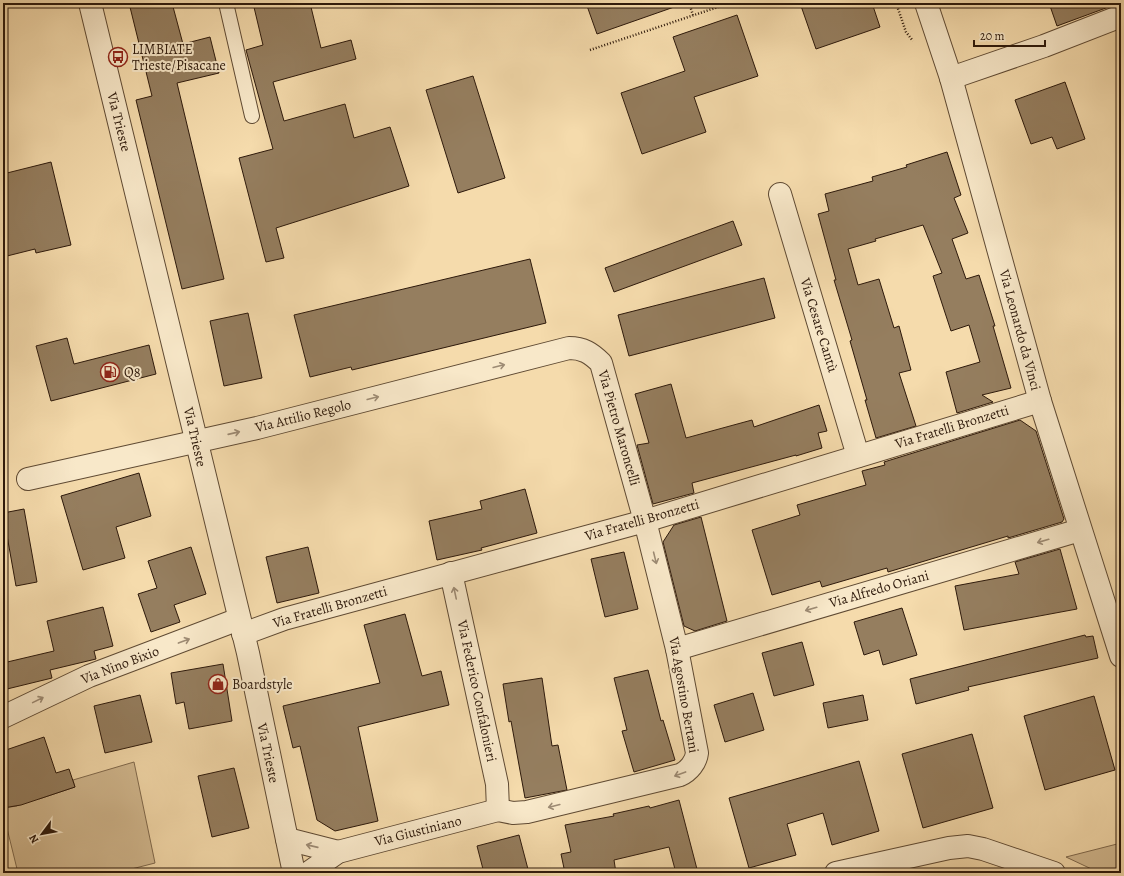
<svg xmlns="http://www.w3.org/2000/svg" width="1124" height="876" font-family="Alegreya,serif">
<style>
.green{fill:#d3ba91;stroke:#806a4e}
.building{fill:#957e5f;stroke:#2d190b}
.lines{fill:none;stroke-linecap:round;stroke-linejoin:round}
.service-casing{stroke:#5f4a33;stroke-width:16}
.minor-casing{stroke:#5f4a33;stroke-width:24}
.path{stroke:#2d190b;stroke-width:2.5;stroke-dasharray:1 2;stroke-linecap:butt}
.service{stroke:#f8e8c9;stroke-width:14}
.minor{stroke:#f8e8c9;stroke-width:22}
.oneway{stroke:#9d8b74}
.labels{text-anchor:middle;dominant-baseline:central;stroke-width:4;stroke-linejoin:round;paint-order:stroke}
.poi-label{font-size:14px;fill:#2d190b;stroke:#f8e8c9;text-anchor:start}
.street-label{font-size:14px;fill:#2d190b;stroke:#f8e8c9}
</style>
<rect width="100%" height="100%" fill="#f5dbac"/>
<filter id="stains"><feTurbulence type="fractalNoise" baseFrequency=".005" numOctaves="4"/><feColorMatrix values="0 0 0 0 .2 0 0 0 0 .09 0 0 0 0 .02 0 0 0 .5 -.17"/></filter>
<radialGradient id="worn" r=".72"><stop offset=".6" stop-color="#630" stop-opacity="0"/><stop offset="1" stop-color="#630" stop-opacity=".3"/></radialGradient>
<g class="green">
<polygon points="134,762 155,863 116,873 18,873 3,812 3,808 17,806 14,789 32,781 39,799 75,787 73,780"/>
<polygon points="1121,843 1121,873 1100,873 1066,857"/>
</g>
<g class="building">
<polygon points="129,3 172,3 183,44 210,37 219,73 177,83 224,279 182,289 136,100 152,96"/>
<polygon points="253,3 310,3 321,48 351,40 356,59 273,82 284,121 345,104 354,138 390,127 409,186 276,228 284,258 266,262 239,158 273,149 246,50 263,45"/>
<polygon points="586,3 677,3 677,6 597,34"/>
<polygon points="800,3 872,3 880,27 816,49"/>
<polygon points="1049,3 1113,3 1114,5 1057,26"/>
<polygon points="737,15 758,76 694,97 706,132 642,154 621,93 685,71 673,37"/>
<polygon points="473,76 505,178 458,193 426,90"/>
<polygon points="1065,82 1085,139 1057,149 1052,137 1031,144 1015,100"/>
<polygon points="947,152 961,195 954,198 968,233 952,239 966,279 979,275 995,326 993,326 1011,388 982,395 993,402 957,413 946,372 980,362 969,325 951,331 933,276 942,273 923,225 875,239 876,241 848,249 858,285 879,279 894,328 899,326 911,370 899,373 916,426 876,438 865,400 867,400 850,341 852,340 834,280 836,280 818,214 829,211 825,194 873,181 872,177 907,167 906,165"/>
<polygon points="51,162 71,245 36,253 35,249 3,257 3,174"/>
<polygon points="733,221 742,245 614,292 605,268"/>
<polygon points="530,259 546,323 352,370 351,367 310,377 294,315"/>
<polygon points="764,278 775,318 629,356 618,315"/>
<polygon points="248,313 262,378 224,386 210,321"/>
<polygon points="67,338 74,364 149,345 156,374 51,401 36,346"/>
<polygon points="671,384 686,438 752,420 754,427 819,405 827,431 818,433 822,448 796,456 796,455 692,483 694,493 653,504 637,445 649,443 635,394"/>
<polygon points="1020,420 1036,431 1064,519 1062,522 1008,538 1008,536 888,572 887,568 822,587 820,581 772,595 752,530 800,515 797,505 866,485 862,471 885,465 884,462"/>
<polygon points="139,473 151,516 116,527 125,558 83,570 61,496"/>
<polygon points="525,489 537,533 481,548 482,550 437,560 429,521 482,509 480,501"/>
<polygon points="24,509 37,582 16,586 3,513"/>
<polygon points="701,517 727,621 695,631 684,626 663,542 674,525"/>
<polygon points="191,547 206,594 174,605 180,622 151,632 138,594 157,588 148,561"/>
<polygon points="308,547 319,593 277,603 266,557"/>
<polygon points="1060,549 1077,609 964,630 955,586 1019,574 1015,562"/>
<polygon points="624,552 638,609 605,617 591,559"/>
<polygon points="103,607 113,646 94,651 96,659 50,670 52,678 3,690 3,663 54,651 47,621"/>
<polygon points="902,608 917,655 883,665 879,650 864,655 854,622"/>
<polygon points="405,614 422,676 441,671 449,705 358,727 378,821 335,831 317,820 300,746 293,748 283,706 380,683 364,625"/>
<polygon points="1085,635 1086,637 1093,636 1098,658 968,687 969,690 916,704 910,679"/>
<polygon points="802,642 814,685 774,696 762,653"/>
<polygon points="223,664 232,721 189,729 184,702 176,704 171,673"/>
<polygon points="648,670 661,721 663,720 675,760 634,772 622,731 627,730 614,678"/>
<polygon points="542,678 552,746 558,745 567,790 525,798 511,721 509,722 503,684"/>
<polygon points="753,693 764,730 725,742 714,705"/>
<polygon points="140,695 152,742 105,753 94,706"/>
<polygon points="863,695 868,720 828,728 823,703"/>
<polygon points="1094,696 1115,770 1045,790 1024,716"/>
<polygon points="972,734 993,808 923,828 902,754"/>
<polygon points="44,737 56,773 69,769 75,787 21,805 3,808 3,751"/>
<polygon points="859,761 879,831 832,845 823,813 787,824 796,855 749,868 729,798"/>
<polygon points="234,768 249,828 212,837 198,776"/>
<polygon points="679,800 698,873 676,873 669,847 614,860 616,873 565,873 561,854 571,852 565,825 614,816 613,814 649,806 650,808"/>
<polygon points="519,835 529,873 484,873 477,846"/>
</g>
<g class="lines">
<defs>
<polyline id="service" points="226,3 252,116"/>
<g id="minor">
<polyline points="90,3 248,653 294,873"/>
<polyline points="926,3 951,78 1040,401 1121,656"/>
<polyline points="951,78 1044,46 1121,16"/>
<polyline points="780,194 858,456"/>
<path d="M28 479 257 428 569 348C583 348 591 353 601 363L645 521 677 649 697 753C696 762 689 771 680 775L527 812 513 813 498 810"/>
<polyline points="451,573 497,784 498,810"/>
<polyline points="243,634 284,619 645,521 1040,401"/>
<polyline points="677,649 1080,530"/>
<polyline points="3,717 89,676 239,619"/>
<polyline points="287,839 338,852"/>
<polyline points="308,873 338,852 498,810"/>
<polyline points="836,873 949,848 968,846 983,849 1054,873"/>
</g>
</defs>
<use href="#service" class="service-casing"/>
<use href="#minor" class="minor-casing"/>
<g class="path">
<polyline points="689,3 693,15"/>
<polyline points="896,3 906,32 913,41"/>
<polyline points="590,50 730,3"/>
</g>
<use href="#service" class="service"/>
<use href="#minor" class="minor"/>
</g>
<defs><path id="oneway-shaft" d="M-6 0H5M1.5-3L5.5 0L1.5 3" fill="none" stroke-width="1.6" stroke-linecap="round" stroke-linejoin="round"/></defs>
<g class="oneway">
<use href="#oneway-shaft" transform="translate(499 366) rotate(-14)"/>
<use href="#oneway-shaft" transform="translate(373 398) rotate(-14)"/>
<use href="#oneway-shaft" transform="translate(234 433) rotate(-13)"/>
<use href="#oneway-shaft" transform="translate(1043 541) rotate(164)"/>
<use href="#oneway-shaft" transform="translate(655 558) rotate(76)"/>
<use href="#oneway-shaft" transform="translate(455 593) rotate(-102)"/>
<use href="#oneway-shaft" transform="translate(811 609) rotate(164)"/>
<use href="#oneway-shaft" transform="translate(184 641) rotate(-20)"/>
<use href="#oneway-shaft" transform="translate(38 700) rotate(-26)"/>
<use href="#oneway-shaft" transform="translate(680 774) rotate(160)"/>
<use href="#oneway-shaft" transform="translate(554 806) rotate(166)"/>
<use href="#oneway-shaft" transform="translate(312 846) rotate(-167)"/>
</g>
<defs>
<symbol id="bus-ring" viewBox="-11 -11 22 22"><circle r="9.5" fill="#f8e8c9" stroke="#8f2418" stroke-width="1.5"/><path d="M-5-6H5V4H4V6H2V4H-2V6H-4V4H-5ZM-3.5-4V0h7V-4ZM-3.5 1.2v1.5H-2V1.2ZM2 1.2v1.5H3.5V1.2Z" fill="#8f2418"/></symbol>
<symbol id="fuel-ring" viewBox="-11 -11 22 22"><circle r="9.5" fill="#f8e8c9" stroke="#8f2418" stroke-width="1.5"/><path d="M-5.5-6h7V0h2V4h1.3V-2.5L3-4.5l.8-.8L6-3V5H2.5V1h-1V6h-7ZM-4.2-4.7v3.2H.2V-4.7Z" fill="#8f2418"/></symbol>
<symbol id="shop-ring" viewBox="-11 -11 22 22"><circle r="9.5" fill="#f8e8c9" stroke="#8f2418" stroke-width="1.5"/><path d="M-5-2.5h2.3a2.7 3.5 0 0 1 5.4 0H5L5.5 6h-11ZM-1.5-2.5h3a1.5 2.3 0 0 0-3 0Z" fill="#8f2418"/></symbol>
</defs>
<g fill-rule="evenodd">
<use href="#bus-ring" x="107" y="46" width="22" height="22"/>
<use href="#fuel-ring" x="99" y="361" width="22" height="22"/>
<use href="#shop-ring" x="207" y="673" width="22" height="22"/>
</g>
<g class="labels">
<g class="poi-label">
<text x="132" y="49">LIMBIATE<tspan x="132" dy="16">Trieste/Pisacane</tspan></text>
<text x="124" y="372">Q8</text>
<text x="232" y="684">Boardstyle</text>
</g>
<g class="street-label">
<text transform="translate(119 122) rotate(76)">Via Trieste</text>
<text transform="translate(819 325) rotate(73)">Via Cesare Cantù</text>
<text transform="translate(1020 330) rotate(75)">Via Leonardo da Vinci</text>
<text transform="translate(303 416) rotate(-14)">Via Attilio Regolo</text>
<text transform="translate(952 427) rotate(-17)">Via Fratelli Bronzetti</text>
<text transform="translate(619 428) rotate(74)">Via Pietro Maroncelli</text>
<text transform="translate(195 437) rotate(77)">Via Trieste</text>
<text transform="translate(642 520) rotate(-16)">Via Fratelli Bronzetti</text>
<text transform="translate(879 589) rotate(-16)">Via Alfredo Oriani</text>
<text transform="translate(330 607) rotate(-16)">Via Fratelli Bronzetti</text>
<text transform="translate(120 665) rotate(-21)">Via Nino Bixio</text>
<text transform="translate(477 691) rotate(78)">Via Federico Confalonieri</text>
<text transform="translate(684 695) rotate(80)">Via Agostino Bertani</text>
<text transform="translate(268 753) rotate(78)">Via Trieste</text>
<text transform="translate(418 831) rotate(-14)">Via Giustiniano</text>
</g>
</g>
<rect width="1124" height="876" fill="none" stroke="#f5dbac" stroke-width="16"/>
<rect x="4" y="4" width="1116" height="868" fill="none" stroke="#2d190b" stroke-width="2"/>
<rect x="8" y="8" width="1108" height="860" fill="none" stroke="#2d190b"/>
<g transform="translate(42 834) rotate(238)" stroke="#f8e8c9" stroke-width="3" paint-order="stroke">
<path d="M0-3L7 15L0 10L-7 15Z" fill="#2d190b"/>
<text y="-6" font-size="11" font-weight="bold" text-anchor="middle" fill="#2d190b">N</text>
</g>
<path d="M974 40v6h71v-6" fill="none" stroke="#2d190b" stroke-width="2"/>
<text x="980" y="40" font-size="12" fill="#2d190b" stroke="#f8e8c9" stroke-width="3" paint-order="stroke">20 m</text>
<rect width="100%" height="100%" filter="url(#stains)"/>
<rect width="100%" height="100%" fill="url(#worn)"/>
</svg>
